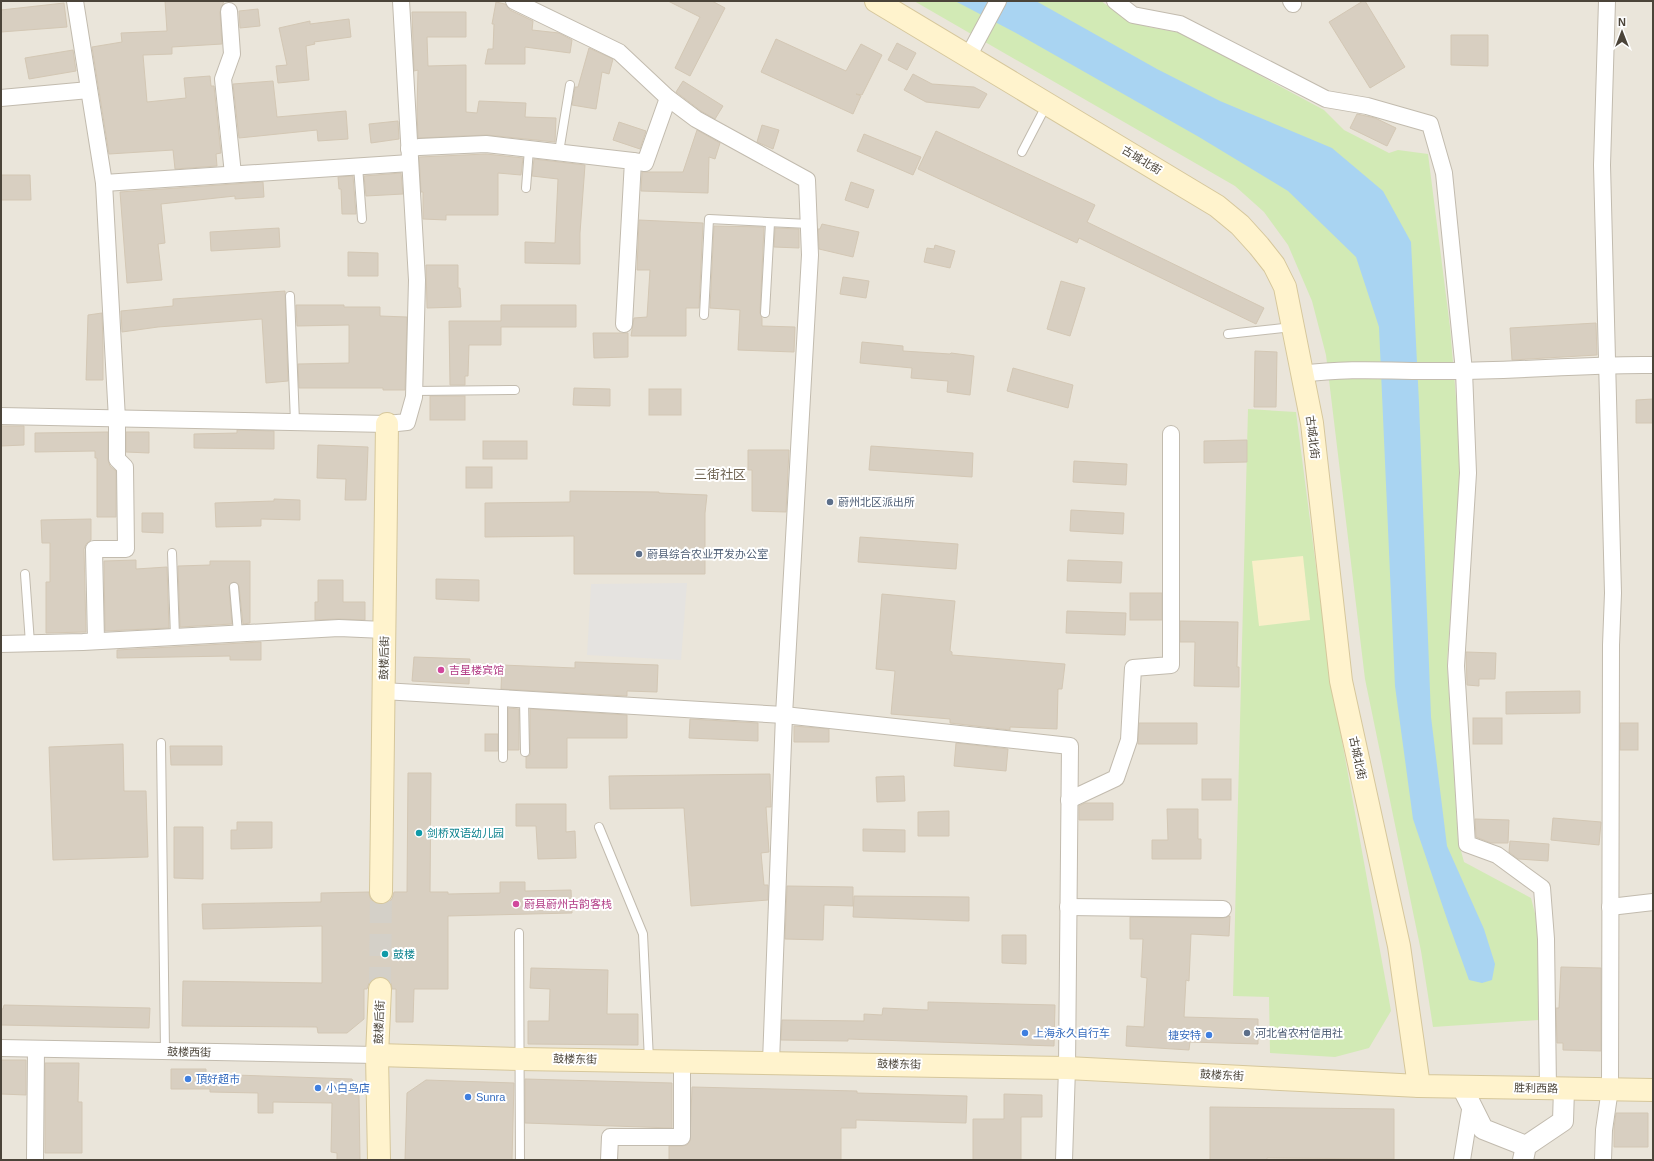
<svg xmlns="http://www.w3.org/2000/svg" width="1654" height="1161" font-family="Helvetica,'Noto Sans SC',sans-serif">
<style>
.residential{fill:#eae5da}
.green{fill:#d2eab5}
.sand{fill:#f9efc9}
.parking{fill:#e5e3e0}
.water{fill:#a9d4f2}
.building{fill:#d8cfc1;stroke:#d3c7b4}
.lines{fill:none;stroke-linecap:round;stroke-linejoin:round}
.secondary-tunnel{stroke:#d4d0c8;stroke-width:22;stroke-dasharray:22 11;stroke-linecap:butt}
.service-casing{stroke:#c2bbae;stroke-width:10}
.minor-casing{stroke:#c2bbae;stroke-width:18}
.tertiary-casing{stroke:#c2bbae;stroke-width:22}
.secondary-casing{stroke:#d6c79b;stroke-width:24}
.service{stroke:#fff;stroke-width:8}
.minor{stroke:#fff;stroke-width:16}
.tertiary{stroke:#fff;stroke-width:20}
.secondary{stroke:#fff3cd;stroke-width:22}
.service-dot{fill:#5c6f8a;stroke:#fff;stroke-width:1.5}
.hotel-dot{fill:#d1479c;stroke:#fff;stroke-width:1.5}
.culture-dot{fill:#0f9aa8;stroke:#fff;stroke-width:1.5}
.shop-dot{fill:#3f7fe0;stroke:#fff;stroke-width:1.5}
.labels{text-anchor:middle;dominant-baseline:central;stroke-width:4;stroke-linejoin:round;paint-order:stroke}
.street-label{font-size:11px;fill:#4b4439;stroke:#fff}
.service-label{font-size:11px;fill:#4e5e75;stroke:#fff;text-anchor:start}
.hotel-label{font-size:11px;fill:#b23c85;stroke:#fff;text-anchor:start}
.culture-label{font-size:11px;fill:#0d838f;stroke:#fff;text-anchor:start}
.shop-label{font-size:11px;fill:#366cbe;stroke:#fff;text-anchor:start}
.quarter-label{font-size:13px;fill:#6e6250;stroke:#fff}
</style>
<rect width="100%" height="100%" fill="#f6f3ec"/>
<rect class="residential" x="1" y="1" width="1652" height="1159"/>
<g class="green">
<polygon points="914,1 1101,1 1118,13 1148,27 1181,33 1324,110 1344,130 1389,153 1398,150 1428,154 1450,327 1461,457 1447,663 1458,840 1464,862 1531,898 1542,940 1539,1020 1433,1027 1421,951 1365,679 1326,355 1312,301 1288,245 1264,212 1235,186"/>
<polygon points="1248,409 1296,412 1330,675 1391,1011 1369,1048 1335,1057 1270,1053 1269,997 1233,996"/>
</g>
<polygon class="sand" points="1303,556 1310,620 1259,626 1252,561"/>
<polygon class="parking" points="687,583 681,660 587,655 591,584"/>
<polygon class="water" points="955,1 1036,1 1157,69 1220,101 1332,148 1383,191 1411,242 1419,403 1431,717 1447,846 1484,929 1495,964 1492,980 1482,983 1469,980 1448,922 1413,819 1395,686 1379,327 1356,257 1288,191 1199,137 1016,33"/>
<g class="building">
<polygon points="165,1 224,1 220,12 222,44 172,47 172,54 143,55 147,102 186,98 184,78 210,76 211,86 214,86 221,153 216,154 217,166 175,169 173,150 109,154 92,47 122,42 121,33 167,31"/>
<polygon points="668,1 712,1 725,8 690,76 675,68 700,17"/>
<polygon points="1363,1 1365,1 1405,67 1370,88 1329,22"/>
<polygon points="496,2 505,4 510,10 533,21 532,30 559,33 572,40 570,53 525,47 525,64 485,64 488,49 493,49 494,24 492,24"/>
<polygon points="64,3 67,27 1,32 1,10"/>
<polygon points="258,9 260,26 240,28 239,11"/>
<polygon points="412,12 466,12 466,37 427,37 428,66 466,65 466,112 477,113 479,101 526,103 525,117 556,118 555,142 487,135 418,138 417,110 418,70 414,71"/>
<polygon points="349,19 351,37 314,42 315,44 306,46 309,80 278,83 276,66 287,65 279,28 310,21 310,24"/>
<polygon points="1451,35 1488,35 1488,66 1451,65"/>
<polygon points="776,39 846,71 861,44 882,55 862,95 856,94 861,96 853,114 761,72"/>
<polygon points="897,43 916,53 907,70 888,60"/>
<polygon points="589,48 613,59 609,74 602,72 596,109 572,105 575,87 578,87"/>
<polygon points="73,50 76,71 29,79 25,58"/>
<polygon points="913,74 932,84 974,87 987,94 979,108 926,102 904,90"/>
<polygon points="273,81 277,117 346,111 348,139 318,141 317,130 239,138 233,84"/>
<polygon points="683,81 723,106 715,119 701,111 676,92"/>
<polygon points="1357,114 1375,118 1396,128 1387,146 1350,128"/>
<polygon points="398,121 399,139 371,143 369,124"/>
<polygon points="619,122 646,131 640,149 613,140"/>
<polygon points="762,125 779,130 773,149 757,142"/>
<polygon points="697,130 720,143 715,159 709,157 708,193 641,191 642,172 683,172"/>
<polygon points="936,131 1095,205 1087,222 1264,308 1256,324 1079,238 1077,243 918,169"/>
<polygon points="864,134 921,157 913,175 857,151"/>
<polygon points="486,154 523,158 521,175 498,173 498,215 446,215 446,220 423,219 423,192 421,192 419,157"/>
<polygon points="534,159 585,165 580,233 580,264 525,263 525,242 555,243 558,179 532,176"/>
<polygon points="401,173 403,194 366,196 364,176"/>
<polygon points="1,175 30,175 31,200 1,200"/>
<polygon points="353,176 356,214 342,214 341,189 339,189 338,177"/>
<polygon points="263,182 264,197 235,199 235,196 161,204 165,243 158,244 162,280 127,283 120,192"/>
<polygon points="851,182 874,190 868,208 845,200"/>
<polygon points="639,220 703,223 699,308 686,308 686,336 631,336 634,318 647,317 650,270 637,270"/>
<polygon points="822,224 859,232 853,257 819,249 818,229 820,229"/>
<polygon points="714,226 764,227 760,313 762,318 762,326 795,327 794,352 738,350 740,310 710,308"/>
<polygon points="279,228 280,247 211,251 210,232"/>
<polygon points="775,228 799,229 799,248 774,247"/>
<polygon points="935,245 955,251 950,268 924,262 927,248 934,249"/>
<polygon points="348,252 378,253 378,276 348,276"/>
<polygon points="426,265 458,265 458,288 460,288 461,307 427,308"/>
<polygon points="843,277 869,281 866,298 840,294"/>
<polygon points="1061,281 1085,288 1070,336 1047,329"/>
<polygon points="285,291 288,381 266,383 262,319 158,327 122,332 121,311 173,306 173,299"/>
<polygon points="296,305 344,305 344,307 380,307 380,316 407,317 405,390 383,390 383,388 299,388 298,364 349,363 349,325 297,326"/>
<polygon points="501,305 576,305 576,327 501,327 501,345 469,345 468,376 465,376 465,385 450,385 449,321 501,321"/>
<polygon points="102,313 103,344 103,380 86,380 88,315"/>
<polygon points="1596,323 1597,355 1512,360 1510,328"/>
<polygon points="593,333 628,333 628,357 594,358"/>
<polygon points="862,342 903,346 903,351 950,354 951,353 974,356 970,395 947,392 948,381 911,378 912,368 860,363"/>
<polygon points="1255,351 1277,352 1276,407 1254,407"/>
<polygon points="1013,368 1073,385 1068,408 1007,391"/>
<polygon points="574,388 610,389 610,406 573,405"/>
<rect x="649" y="389" width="32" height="26"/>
<rect x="430" y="396" width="35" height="24"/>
<polygon points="1653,399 1653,423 1636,423 1636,400"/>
<polygon points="1,426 24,426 24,445 1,446"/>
<polygon points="237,430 274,431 274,449 194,448 194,434 237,433"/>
<polygon points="108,432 108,460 110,466 116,471 116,517 97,517 97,458 95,458 95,451 35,452 35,433"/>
<polygon points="126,432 149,432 149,453 126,452"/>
<polygon points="1247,440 1247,462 1204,463 1204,441"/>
<rect x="483" y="441" width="44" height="18"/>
<polygon points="318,445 368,447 366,500 345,500 346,479 317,478"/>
<polygon points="871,446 973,453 972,477 869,470"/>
<polygon points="748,450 789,450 786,512 752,511 752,470 748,470"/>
<polygon points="1074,461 1127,464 1126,485 1073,482"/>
<rect x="466" y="467" width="26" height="21"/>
<polygon points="570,491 659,492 659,493 707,495 705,513 705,574 574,574 574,536 485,537 485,503 570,502"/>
<polygon points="274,499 300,500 300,520 261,519 261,526 216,527 215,503 274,501"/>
<polygon points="1071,510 1124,513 1123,534 1070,531"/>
<polygon points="142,513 163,513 163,533 142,532"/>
<polygon points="91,519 91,540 86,544 84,549 86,632 46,633 46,582 50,582 50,543 42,543 41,520"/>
<polygon points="860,537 958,544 956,569 858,562"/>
<polygon points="136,560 136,569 167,567 169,628 105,631 104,561"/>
<polygon points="1068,560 1122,562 1121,583 1067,581"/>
<polygon points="210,561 250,561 250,623 243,624 239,587 238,584 234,582 231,583 229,587 232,624 180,627 178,566 210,565"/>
<polygon points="436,579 479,580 479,601 436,599"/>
<polygon points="318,580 343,580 343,602 365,602 365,620 338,619 315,620 315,602 318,602"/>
<rect x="1130" y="593" width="32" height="27"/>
<polygon points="882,594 955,601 950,651 952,652 952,655 1065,664 1062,689 1058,689 1057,729 1010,727 1010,730 950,723 950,719 891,714 895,671 876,669"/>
<polygon points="1067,611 1126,613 1125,635 1066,633"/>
<polygon points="1180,621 1238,622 1237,667 1239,667 1239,687 1194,686 1195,642 1180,642"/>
<polygon points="261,642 261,660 230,660 230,656 117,658 117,650"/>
<polygon points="1466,652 1496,653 1495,679 1479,679 1479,686 1467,685"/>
<polygon points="414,657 470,659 469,684 412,681"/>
<polygon points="575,662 658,665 657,692 627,691 627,696 501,689 502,665 575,668"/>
<polygon points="1580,691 1580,713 1506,714 1506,692"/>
<polygon points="508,708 519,709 519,750 508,750"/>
<polygon points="530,709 627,715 627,738 567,738 567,768 526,768 526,757 530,755"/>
<rect x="1473" y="718" width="29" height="26"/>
<polygon points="690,719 758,723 758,741 689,738"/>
<polygon points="1139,723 1197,723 1197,744 1138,744"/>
<rect x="1620" y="723" width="18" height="27"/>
<polygon points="794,726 829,729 829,742 794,742"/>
<rect x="485" y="734" width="13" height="17"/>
<polygon points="956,743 1008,749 1006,771 954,766"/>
<polygon points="123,744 124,791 146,791 148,857 53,860 49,747"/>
<polygon points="170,746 222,746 222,765 171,765"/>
<polygon points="408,773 431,773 430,892 448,892 448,894 500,893 500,882 525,882 525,891 571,890 572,913 448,916 448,989 414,989 413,1022 396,1022 396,989 392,989 391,983 387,979 380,977 374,978 369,983 367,989 364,989 364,1019 347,1033 318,1033 317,1027 182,1026 183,981 322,983 322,926 203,929 202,904 321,902 321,893 369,892 370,898 374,902 381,904 387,903 392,899 394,892 407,892"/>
<polygon points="770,774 771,807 766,807 769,852 761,853 764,885 768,885 768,900 691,906 684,808 610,809 609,776"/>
<polygon points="904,776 905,801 877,802 876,777"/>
<rect x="1202" y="779" width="29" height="21"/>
<polygon points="1085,803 1113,803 1113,820 1079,820 1079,806"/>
<polygon points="516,804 566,804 566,832 575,831 576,858 538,859 536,826 516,826"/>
<polygon points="1167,809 1198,809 1198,839 1201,839 1201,859 1152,859 1152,840 1168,840"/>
<polygon points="949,811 949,836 918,836 918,812"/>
<polygon points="1553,818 1601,822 1599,845 1551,840"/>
<polygon points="1475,819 1509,820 1508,843 1491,843 1476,837"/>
<polygon points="237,822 272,822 272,848 231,849 231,830 237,830"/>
<polygon points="174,827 203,827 203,879 174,878"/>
<polygon points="863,829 905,830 905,852 863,851"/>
<polygon points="1510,841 1549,844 1548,861 1518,859 1509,852"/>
<polygon points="787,886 853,887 853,906 824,905 823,940 785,939"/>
<polygon points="854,896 969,897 969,921 853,917"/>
<polygon points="1230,916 1229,936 1191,934 1189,981 1186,980 1184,1017 1258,1019 1258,1044 1190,1042 1189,1050 1126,1046 1127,1026 1144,1027 1147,978 1141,977 1143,939 1130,939 1130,917 1223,918"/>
<polygon points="1002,935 1026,935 1026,964 1002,963"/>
<polygon points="1561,967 1601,968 1601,1051 1563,1050 1563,1043 1557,1043 1556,1008 1559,1008"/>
<polygon points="531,968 608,970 607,1014 638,1014 638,1045 528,1044 528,1021 549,1021 550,989 530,988"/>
<polygon points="928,1002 1055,1005 1054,1046 848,1039 848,1041 781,1040 782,1020 864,1021 864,1014 882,1015 883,1008 928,1010"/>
<polygon points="4,1005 150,1008 149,1028 1,1025 1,1009 3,1009"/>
<polygon points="1,1060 26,1060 26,1095 1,1094"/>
<polygon points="45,1063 79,1063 78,1102 82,1102 82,1153 45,1153"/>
<polygon points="171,1069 206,1069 206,1074 352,1079 359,1095 360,1160 337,1160 337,1153 331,1152 332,1103 273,1102 273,1113 258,1113 258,1093 210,1092 210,1089 171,1089"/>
<polygon points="525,1079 672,1083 672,1128 525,1123"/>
<polygon points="426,1080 514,1083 512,1160 405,1160 407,1093"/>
<polygon points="692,1087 857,1091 857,1093 967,1096 966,1123 856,1120 856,1128 841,1128 841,1160 669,1160 669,1146 682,1146 687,1145 690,1141"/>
<polygon points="1004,1094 1042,1095 1042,1117 1021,1117 1021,1160 973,1160 973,1119 1004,1119"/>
<polygon points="1210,1107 1394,1109 1394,1159 1267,1158 1267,1160 1210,1160"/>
<polygon points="1616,1113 1648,1113 1648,1147 1614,1147 1614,1128"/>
</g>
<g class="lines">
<polyline class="secondary-tunnel" points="380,989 381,892"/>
<defs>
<g id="service">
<polyline points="559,152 570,85"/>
<polyline points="1022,152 1047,104"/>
<polyline points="358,166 362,219"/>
<polyline points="526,188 529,149"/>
<polyline points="290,296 295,422"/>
<polyline points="765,313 770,223"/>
<polyline points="704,315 709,219 809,224"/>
<polyline points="1228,334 1292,327"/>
<polyline points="414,391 515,390"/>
<polyline points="172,553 175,636"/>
<polyline points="25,574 30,643"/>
<polyline points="234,587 238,633"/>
<polyline points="524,699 525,752"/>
<polyline points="161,743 165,1051"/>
<polyline points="503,758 503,698"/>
<polyline points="599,827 643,934 649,1060"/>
<polyline points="519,933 520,1160"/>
</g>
<g id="minor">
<polyline points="75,1 104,183 117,419 117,459 125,467 126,549 94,549 96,641"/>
<polyline points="514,1 619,52 668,98 696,119 807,180 810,255 784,715 771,1062"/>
<polyline points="1115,1 1133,15 1180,24 1326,99 1367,106 1430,124 1444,173 1464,371 1468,473 1456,666 1467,844 1497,855 1542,888 1546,939 1548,1088"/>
<polyline points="1291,1 1293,4"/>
<polyline points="229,11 232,54 223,79 233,174"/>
<polyline points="969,55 998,1"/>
<polyline points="1,98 89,90"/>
<polyline points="409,149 419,147 486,144 633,161 624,324"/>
<polyline points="633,161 645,163 668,98"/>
<polyline points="104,183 410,163"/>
<path d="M1303 374C1352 367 1402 372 1452 371 1519 371 1586 364 1653 365"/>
<polyline points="1,416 387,424 407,422 414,397 417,280 401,1"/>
<polyline points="1,644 83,642 339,628 384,630"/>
<polyline points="383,691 784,715 1070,746 1067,1068 1064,1160"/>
<polyline points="1069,800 1116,778 1129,740 1133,668 1171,665 1171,434"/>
<polyline points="1068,907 1223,909"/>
<polyline points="1610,907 1653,902"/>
<polyline points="1,1048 377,1055"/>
<polyline points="35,1160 36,1049"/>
<polyline points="609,1160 610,1137 682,1137 682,1061"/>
<polyline points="1462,1160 1471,1104"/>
<polyline points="1603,1160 1604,1130 1610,1089 1611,645 1613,593 1602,165 1607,1"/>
</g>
<g id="tertiary">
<polyline points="1462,1087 1483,1129 1526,1146"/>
<polyline points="1523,1160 1526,1146 1563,1121 1564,1089"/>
</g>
<g id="secondary">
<polyline points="876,1 1217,206 1240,225 1259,246 1274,265 1285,287 1312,423 1341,681 1399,946 1419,1086"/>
<polyline points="381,892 387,424"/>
<polyline points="377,1055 520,1059 1067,1068 1419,1086 1653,1090"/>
<polyline points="379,1160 377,1055 380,989"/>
</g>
</defs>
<use href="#service" class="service-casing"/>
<use href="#minor" class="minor-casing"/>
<use href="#tertiary" class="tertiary-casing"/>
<use href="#secondary" class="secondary-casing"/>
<use href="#service" class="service"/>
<use href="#minor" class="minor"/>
<use href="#tertiary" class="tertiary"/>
<use href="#secondary" class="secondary"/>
</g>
<g class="service-dot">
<circle cx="830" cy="502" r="4"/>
<circle cx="639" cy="554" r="4"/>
<circle cx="1247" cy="1033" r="4"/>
</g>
<g class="hotel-dot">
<circle cx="441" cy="670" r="4"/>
<circle cx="516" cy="904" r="4"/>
</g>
<g class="culture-dot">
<circle cx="419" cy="833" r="4"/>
<circle cx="385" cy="954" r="4"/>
</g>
<g class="shop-dot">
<circle cx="1025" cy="1033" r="4"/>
<circle cx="1209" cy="1035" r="4"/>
<circle cx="188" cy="1079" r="4"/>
<circle cx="318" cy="1088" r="4"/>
<circle cx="468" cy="1097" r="4"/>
</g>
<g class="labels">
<g class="street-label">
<text transform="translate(1142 160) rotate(31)">古城北街</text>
<text transform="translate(1313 437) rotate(83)">古城北街</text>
<text transform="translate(384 658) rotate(-89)">鼓楼后街</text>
<text transform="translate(1358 758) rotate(78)">古城北街</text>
<text transform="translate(379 1022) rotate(-88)">鼓楼后街</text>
<text transform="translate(189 1052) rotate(1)">鼓楼西街</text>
<text transform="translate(575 1059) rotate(1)">鼓楼东街</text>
<text transform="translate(899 1064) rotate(1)">鼓楼东街</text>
<text transform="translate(1222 1075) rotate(3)">鼓楼东街</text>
<text transform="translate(1536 1088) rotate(1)">胜利西路</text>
</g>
<g class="service-label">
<text x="838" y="502">蔚州北区派出所</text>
<text x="647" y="554">蔚县综合农业开发办公室</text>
<text x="1255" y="1033">河北省农村信用社</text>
</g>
<g class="hotel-label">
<text x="449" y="670">吉星楼宾馆</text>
<text x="524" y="904">蔚县蔚州古韵客栈</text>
</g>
<g class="culture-label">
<text x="427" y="833">剑桥双语幼儿园</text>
<text x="393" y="954">鼓楼</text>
</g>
<g class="shop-label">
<text x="1033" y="1033">上海永久自行车</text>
<text x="1201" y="1035" text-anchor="end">捷安特</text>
<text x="196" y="1079">頂好超市</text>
<text x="326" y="1088">小白鸟店</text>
<text x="476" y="1097">Sunra</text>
</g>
<g class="quarter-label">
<text x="720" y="474">三街社区</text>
</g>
</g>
<rect width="1654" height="1161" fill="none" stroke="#4b4439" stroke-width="4"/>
<g transform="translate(1622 32)" stroke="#ffffff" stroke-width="3" paint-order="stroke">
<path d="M0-3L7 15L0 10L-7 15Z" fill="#4b4439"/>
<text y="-6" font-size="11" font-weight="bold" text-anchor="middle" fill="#4b4439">N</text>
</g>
</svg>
